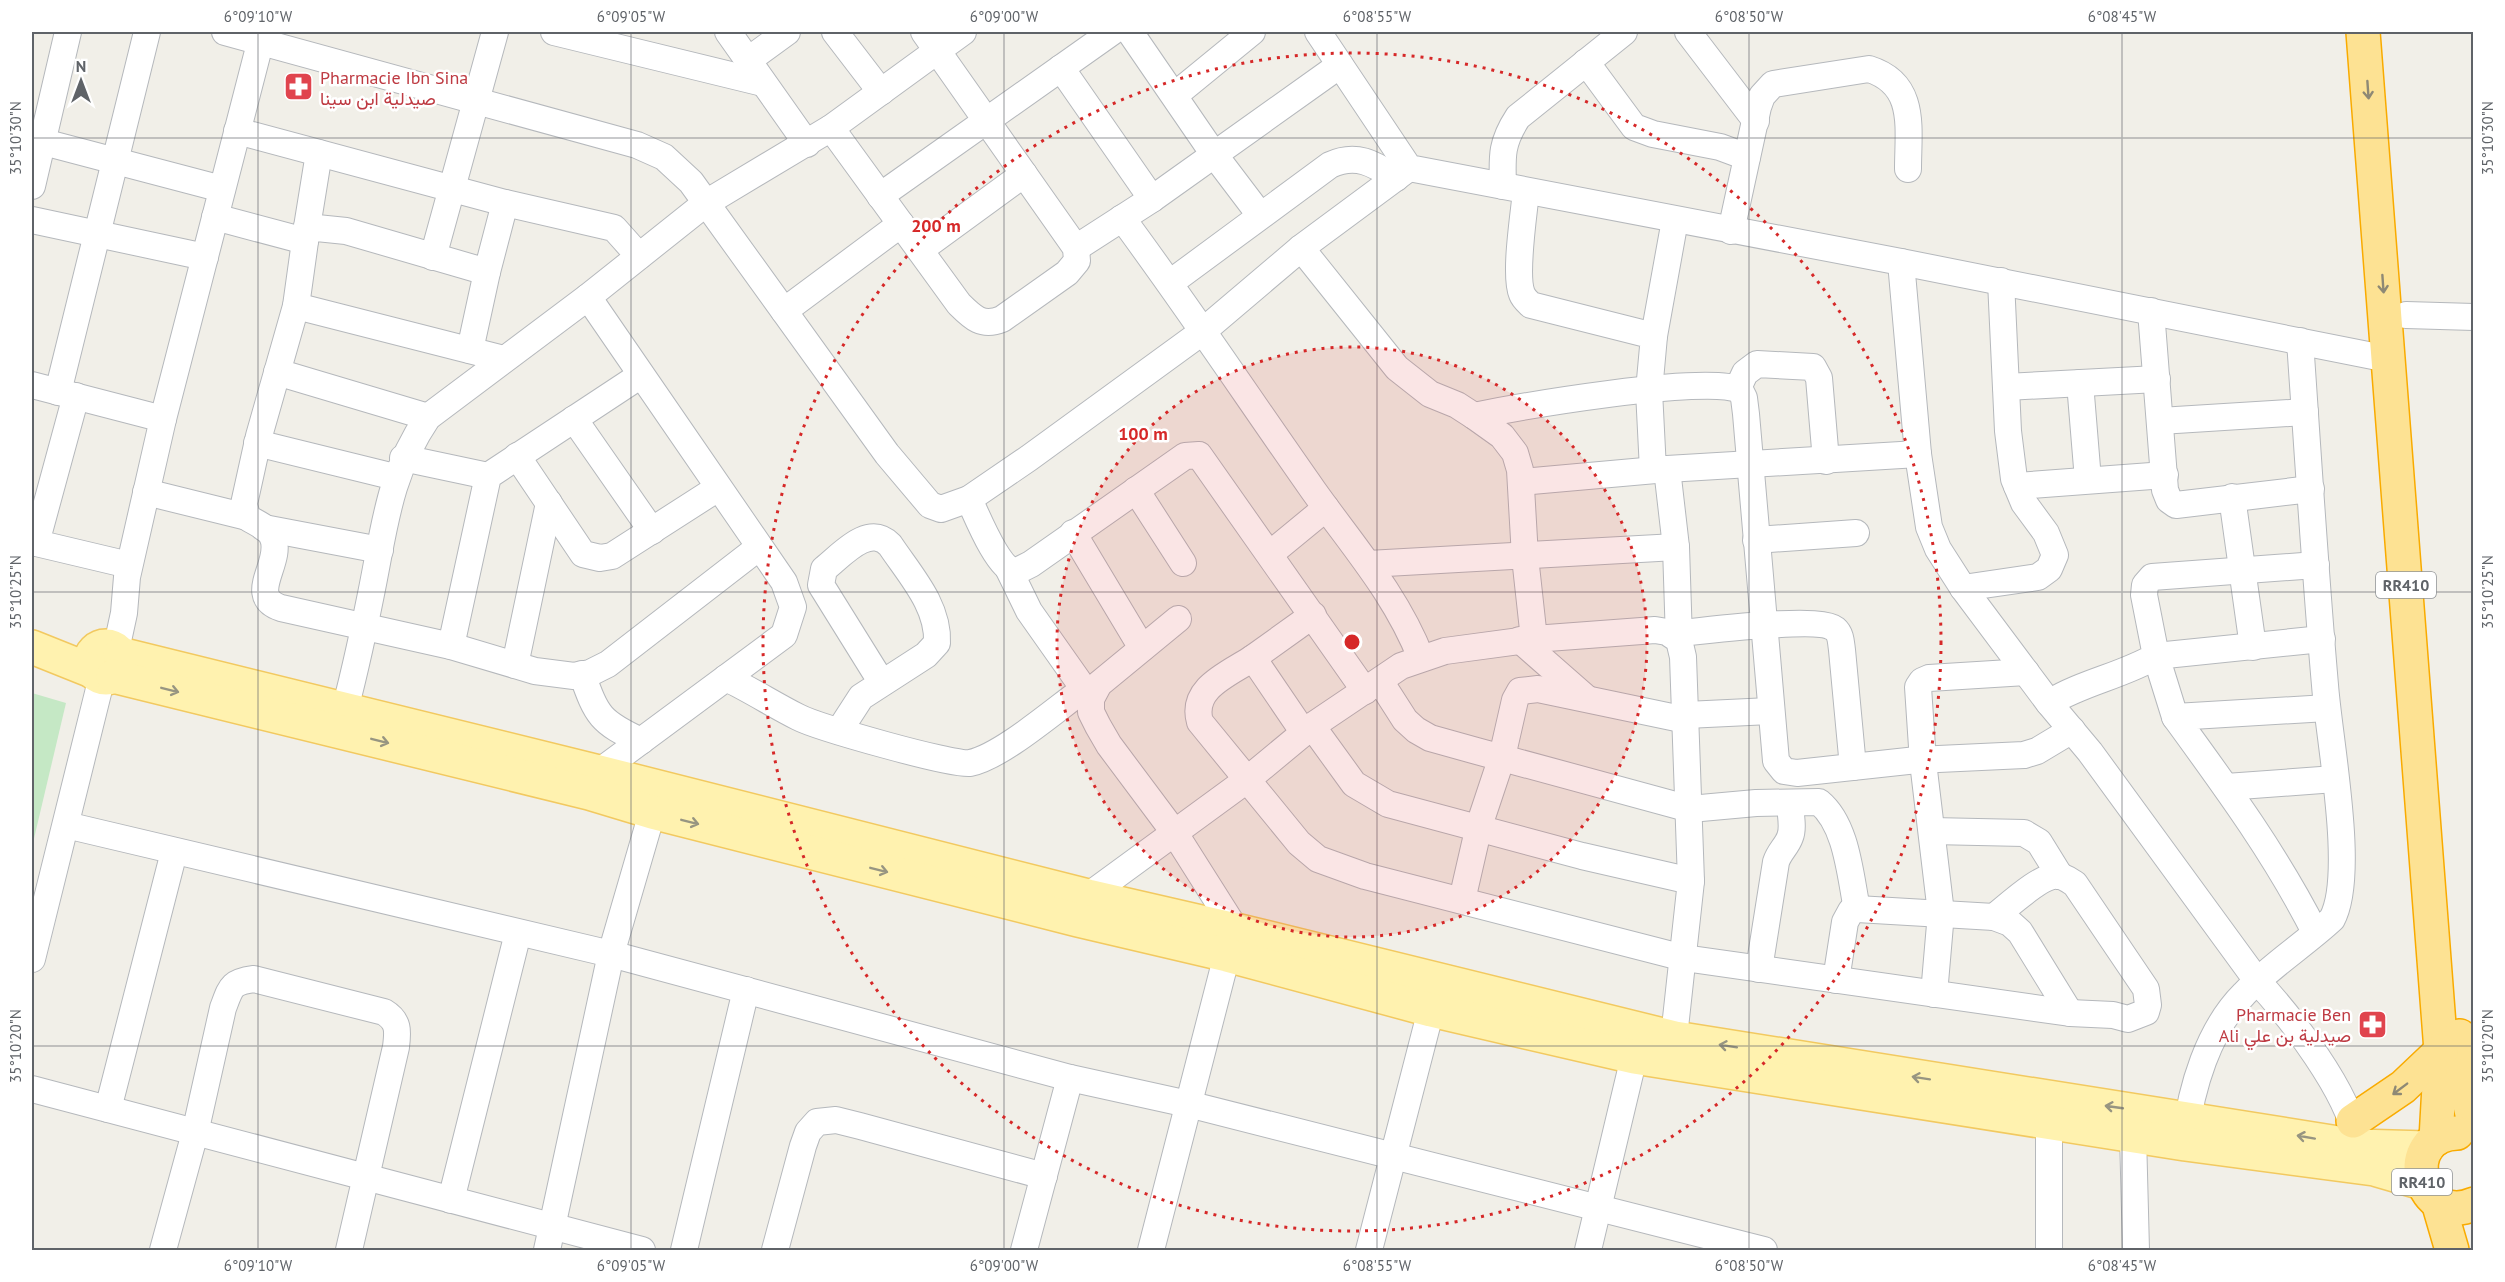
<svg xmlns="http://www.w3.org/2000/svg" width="2505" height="1282" font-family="'PT Sans',Vazirmatn,sans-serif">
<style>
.green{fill:#c5e8c5}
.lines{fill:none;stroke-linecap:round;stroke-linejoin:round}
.minor-casing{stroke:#b5b8bc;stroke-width:28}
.major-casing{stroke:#f2c960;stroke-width:36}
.highway-casing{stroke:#f9ab00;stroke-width:36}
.minor{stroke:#fff;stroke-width:26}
.major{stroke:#fff2af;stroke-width:33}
.highway{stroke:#fde293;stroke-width:33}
.oneway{stroke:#8e8975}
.oneway2{stroke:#979581}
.ticks{fill:none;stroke:#5f6368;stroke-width:1.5;stroke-opacity:0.45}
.ring{fill:none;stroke:#d62828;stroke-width:3;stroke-dasharray:3 6}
.labels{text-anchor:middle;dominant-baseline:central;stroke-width:5;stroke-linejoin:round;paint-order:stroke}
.shield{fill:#fff;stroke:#8f9295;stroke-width:1.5}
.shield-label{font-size:16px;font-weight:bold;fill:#5f6368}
.health-label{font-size:18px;fill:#be3a42;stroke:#fff;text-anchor:start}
.centre{fill:#d62828;stroke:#fff;stroke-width:3}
.ring-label{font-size:18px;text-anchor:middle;font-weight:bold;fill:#d62828;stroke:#fff;stroke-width:5;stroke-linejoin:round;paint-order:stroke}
.neatline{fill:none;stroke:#5f6368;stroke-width:2}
.ticks-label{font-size:15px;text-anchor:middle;fill:#5f6368}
</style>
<rect width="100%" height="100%" fill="#f1efe8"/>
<polygon class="green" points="32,693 66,703 32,847"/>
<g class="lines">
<defs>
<g id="minor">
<polyline points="225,32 637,145 664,157 691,182 887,454 930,505 941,509 969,499 1029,458 1202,332 1301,248 1409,168"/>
<polyline points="554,32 763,83"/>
<polyline points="728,32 807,144"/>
<polyline points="835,32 881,92"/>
<polyline points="1130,32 1213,153 1260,215"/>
<polyline points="1318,32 1409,168 1901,262 2388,359"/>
<polyline points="1688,32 1756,121"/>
<polyline points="747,61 787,32"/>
<polyline points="1586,62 1634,127 1653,134 1720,147 1747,157"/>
<polyline points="1061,68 1152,199"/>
<polyline points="1175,95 1252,32"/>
<path d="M831 128 959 304C973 318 982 327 1002 319L1067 273 1077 261 1076 248 924 32"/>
<polyline points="237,131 505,203"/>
<polyline points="32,139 222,189"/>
<polyline points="32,186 68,32"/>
<path d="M1503 186C1502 156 1501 143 1518 117L1624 32"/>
<path d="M1526 191C1524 214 1514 275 1522 294 1524 299 1528 302 1531 305L1654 336 1649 391 1653 470"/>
<polyline points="880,196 1112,32"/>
<polyline points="215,217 305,241"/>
<path d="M1122 218C1188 307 1249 399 1313 490 1352 545 1396 594 1421 658"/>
<polyline points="32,220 205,257"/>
<polyline points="307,227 319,153"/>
<path d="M1731 231 1758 107 1762 96 1773 84 1869 69C1917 84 1908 128 1908 169"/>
<polyline points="1076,248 1152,199 1340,65"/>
<polyline points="920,250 1024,174"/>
<path d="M639 256 614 228 505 203 487 272 346 231 307 227 296 306 259 436 244 504 247 517C255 523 269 527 273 538 283 563 245 596 281 608L451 646 535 671 574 676 590 673 608 664 758 548"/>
<polyline points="433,257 495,32"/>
<path d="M1901 262 1918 454 1929 527 1938 549 1963 588 2049 703 2090 752 2258 982C2290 1016 2349 1093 2356 1139"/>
<path d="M1170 283 1330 165C1356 153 1373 163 1396 178"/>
<polyline points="588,297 784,582 793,607 784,635 599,772 593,784"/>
<polyline points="296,306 504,359"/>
<polyline points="784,311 901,224"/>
<polyline points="2151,311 2165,490 2169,500 2176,505 2311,489"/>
<polyline points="2406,315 2474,317"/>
<polyline points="1654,336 1675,220"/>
<polyline points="470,350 487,272"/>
<polyline points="277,372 428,417"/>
<polyline points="2080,383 2088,480"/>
<polyline points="32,385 163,419"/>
<polyline points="2006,387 2157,379"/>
<polyline points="1738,388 1745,373 1757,364 1813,367 1819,378 1826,461"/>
<polyline points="58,392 147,32"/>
<path d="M1474 416C1518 407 1707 374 1740 390L1744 398 1746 414 1776 761 1784 771 1797 773 1917 760 2024 755 2037 751 2072 730"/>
<polyline points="574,419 652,531"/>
<polyline points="2160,421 2305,412"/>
<polyline points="257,443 395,477"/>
<polyline points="517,456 583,554 600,558 612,556 718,488"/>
<polyline points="403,458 488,476"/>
<polyline points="1667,469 1676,547 1679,640"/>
<polyline points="1521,482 1667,469 1918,454"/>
<polyline points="2017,486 2165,475"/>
<polyline points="1136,490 1183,563"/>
<polyline points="146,492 247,517"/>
<polyline points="2232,497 2253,647"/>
<path d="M969 499C977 516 997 567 1015 572L1031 564 1185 456 1199 455 1365 691"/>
<polyline points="264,528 380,550"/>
<polyline points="1073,533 1142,648"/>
<polyline points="1756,540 1856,533"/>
<polyline points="32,542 129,565"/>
<polyline points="36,543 76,396"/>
<polyline points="1270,554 1326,508"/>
<polyline points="1368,564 1676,547"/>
<polyline points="1009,570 1029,611 1091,699"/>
<polyline points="1963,588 2038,577 2049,569 2055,555 2046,533 2024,503 2014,479 2008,431 2001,281"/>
<path d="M1679 633C1704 631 1819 616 1835 629 1841 634 1841 643 1842 650L1853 767"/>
<polyline points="1534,639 1655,630 1667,632 1679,640 1683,657 1691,881 1672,1055"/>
<polyline points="1520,640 1585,697"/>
<polyline points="451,646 488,476 641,375"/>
<polyline points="116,650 124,613 127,577 163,419 263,32"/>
<path d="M1253 658C1229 674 1190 688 1200 722L1299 843 1318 859 1365 876 1684 958 2070 1013 2113 1015 2128 1019 2146 1012 2148 1005 2146 989 2075 884C2070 881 2064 876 2058 876 2042 874 2007 907 1994 917"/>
<polyline points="515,665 549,503"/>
<path d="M582 674C597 716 600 722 641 741"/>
<path d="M726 678C751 690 774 705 798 717 817 727 954 766 970 763 1001 757 1056 709 1084 689"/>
<path d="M1380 681 1405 720 1416 730 1430 738 1473 750 1690 809 1756 803 1819 802C1847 825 1850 875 1857 909"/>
<path d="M2049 703C2083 682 2122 676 2156 656L2144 595 2145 585 2152 577 2316 565"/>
<polyline points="1686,715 1770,711"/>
<polyline points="2175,717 2156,656 2322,639"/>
<polyline points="1312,726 1354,784 1388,804 1582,856 1691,881"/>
<path d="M340 728C352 684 362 639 371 594 385 526 388 476 428 417L588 297 706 203 831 128 963 32"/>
<path d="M839 731 861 697 926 655 937 643C939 606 910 575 890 545 868 523 842 555 824 569L821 585 882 683"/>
<polyline points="1304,733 1253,658 1313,615"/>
<polyline points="2226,787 2335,779"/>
<polyline points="66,825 611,954 1070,1078 1188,1104 1764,1250"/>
<polyline points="1932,831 2024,833 2039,842 2060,876"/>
<polyline points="1462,900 1479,826 1502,757 1515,700 1520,691 1538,689 1686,720"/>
<polyline points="1083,909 1088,896 1248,779 1312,726 1401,666 1445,651 1534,639 1525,557 1520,470 1515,453 1502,436 1474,416 1457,405 1430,394 1397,368 1301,248"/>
<path d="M2315 932C2276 855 2226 787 2175 717L2327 708"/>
<polyline points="32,959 102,677"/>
<path d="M1759 969 1776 862C1779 852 1787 846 1790 837 1794 827 1790 813 1790 803"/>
<polyline points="1836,980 1845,922 1851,911 1857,909 1994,917 2010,923 2020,932 2070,1013"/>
<polyline points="1934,994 1941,913 1923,762 1918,687 1922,681 1929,678 2026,672"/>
<polyline points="32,1089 642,1250"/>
<polyline points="2049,1105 2049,1250"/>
<polyline points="108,1109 174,852"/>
<polyline points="2133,1135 2136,1250"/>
<path d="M2185 1138C2191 1088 2208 1030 2244 994 2270 966 2304 945 2332 919 2356 875 2329 740 2325 685 2315 571 2308 456 2300 341"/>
<polyline points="451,1200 518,933"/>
<path d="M163 1250 195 1133 223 1008C231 987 231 982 254 979L384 1012C399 1021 398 1031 396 1047L349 1250"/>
<polyline points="547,1250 611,954 657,796"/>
<polyline points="684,1250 746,990"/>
<polyline points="775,1250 803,1146 808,1132 817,1122 836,1120 860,1126 1044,1176"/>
<polyline points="1024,1250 1070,1078"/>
<polyline points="1151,1250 1227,955 1236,930 1174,832 1109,745 1098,726 1091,712 1091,699 1099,684 1178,619"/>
<polyline points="1369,1250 1431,1010"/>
<polyline points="1588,1250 1634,1057 1634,1040"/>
</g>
<g id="major">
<circle cx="106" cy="662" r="16"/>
<polyline points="32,647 92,671"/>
<polyline points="120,654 599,772 1088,896 1236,930 1675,1038 2357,1146 2427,1148"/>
<polyline points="113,676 589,793 652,812 1078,920 1227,955 1431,1010 1634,1057 2185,1144 2374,1169 2422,1183"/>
</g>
<g id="highway">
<polyline points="2363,32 2441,1051 2436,1139"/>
<polyline points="2460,1036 2463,1074 2474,1123"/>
<polyline points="2353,1121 2403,1087 2441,1051"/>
<path d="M2457 1133C2397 1135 2419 1228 2474 1204"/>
<polyline points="2438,1202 2452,1250"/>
</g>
</defs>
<use href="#minor" class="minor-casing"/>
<use href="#major" class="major-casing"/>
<use href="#highway" class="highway-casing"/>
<use href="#minor" class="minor"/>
<use href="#major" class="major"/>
<use href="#highway" class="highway"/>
</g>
<defs><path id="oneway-shaft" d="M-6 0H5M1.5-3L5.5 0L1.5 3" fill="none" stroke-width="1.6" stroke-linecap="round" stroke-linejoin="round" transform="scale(1.5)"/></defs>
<g class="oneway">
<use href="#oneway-shaft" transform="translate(2368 90) rotate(86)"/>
<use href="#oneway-shaft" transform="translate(2383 284) rotate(86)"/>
<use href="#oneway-shaft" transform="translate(2400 1089) rotate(143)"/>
</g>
<g class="oneway2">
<use href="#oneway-shaft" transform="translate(170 690) rotate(14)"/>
<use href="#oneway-shaft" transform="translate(380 741) rotate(14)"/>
<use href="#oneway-shaft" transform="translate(690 822) rotate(14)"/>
<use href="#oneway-shaft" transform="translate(879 870) rotate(14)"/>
<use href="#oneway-shaft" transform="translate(1728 1046) rotate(-171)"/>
<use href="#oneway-shaft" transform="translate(1921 1078) rotate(-171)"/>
<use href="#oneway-shaft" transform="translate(2114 1107) rotate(-172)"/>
<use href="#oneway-shaft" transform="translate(2306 1137) rotate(-170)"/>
</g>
<path class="ticks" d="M258 32V1250M631 32V1250M1004 32V1250M1377 32V1250M1749 32V1250M2122 32V1250M32 138H2474M32 592H2474M32 1046H2474"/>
<circle cx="1352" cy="642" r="295" fill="#d62828" fill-opacity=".12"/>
<g class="ring">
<circle cx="1352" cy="642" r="295"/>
<circle cx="1352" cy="642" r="589"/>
</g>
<defs>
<symbol id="pharmacy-square" viewBox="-11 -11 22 22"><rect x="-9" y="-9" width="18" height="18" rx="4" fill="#e0444e" stroke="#fff"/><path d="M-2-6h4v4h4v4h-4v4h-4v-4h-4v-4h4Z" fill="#fff"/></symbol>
</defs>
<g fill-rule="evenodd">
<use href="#pharmacy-square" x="282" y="70" width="33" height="33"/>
<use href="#pharmacy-square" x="2356" y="1008" width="33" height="33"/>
</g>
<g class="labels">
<g class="shield">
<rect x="2376" y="572" width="60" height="26" rx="4.5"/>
<rect x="2392" y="1169" width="60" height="26" rx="4.5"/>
</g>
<g class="shield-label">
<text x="2406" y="585">RR410</text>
<text x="2422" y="1182">RR410</text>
</g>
<g class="health-label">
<text x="320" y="77">Pharmacie Ibn Sina<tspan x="320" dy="21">صيدلية ابن سينا</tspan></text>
<text x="2351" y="1014" text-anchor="end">Pharmacie Ben<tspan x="2351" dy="21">Ali صيدلية بن علي</tspan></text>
</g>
</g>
<circle cx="1352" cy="642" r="9" class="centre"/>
<g class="ring-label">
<text x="936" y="232">200 m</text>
<text x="1143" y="440">100 m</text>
</g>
<rect width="2505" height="1282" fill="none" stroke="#ffffff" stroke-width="66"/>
<g transform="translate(81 81)" stroke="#ffffff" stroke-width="4.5" paint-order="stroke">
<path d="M0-4.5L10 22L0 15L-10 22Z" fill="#5f6368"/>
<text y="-9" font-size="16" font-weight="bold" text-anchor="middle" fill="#5f6368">N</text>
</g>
<rect x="33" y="33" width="2439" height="1216" class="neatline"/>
<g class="ticks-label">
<text x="258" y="22">6°09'10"W</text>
<text x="631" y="22">6°09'05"W</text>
<text x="1004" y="22">6°09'00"W</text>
<text x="1377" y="22">6°08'55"W</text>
<text x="1749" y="22">6°08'50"W</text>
<text x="2122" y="22">6°08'45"W</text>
<text transform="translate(16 138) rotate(-90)" y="5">35°10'30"N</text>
<text transform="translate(2488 138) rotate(-90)" y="5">35°10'30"N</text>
<text transform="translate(16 592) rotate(-90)" y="5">35°10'25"N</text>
<text transform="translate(2488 592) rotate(-90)" y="5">35°10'25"N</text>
<text transform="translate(16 1046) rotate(-90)" y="5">35°10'20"N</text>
<text transform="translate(2488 1046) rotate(-90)" y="5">35°10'20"N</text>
<text x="258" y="1271">6°09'10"W</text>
<text x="631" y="1271">6°09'05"W</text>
<text x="1004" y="1271">6°09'00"W</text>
<text x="1377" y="1271">6°08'55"W</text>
<text x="1749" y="1271">6°08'50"W</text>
<text x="2122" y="1271">6°08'45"W</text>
</g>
</svg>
